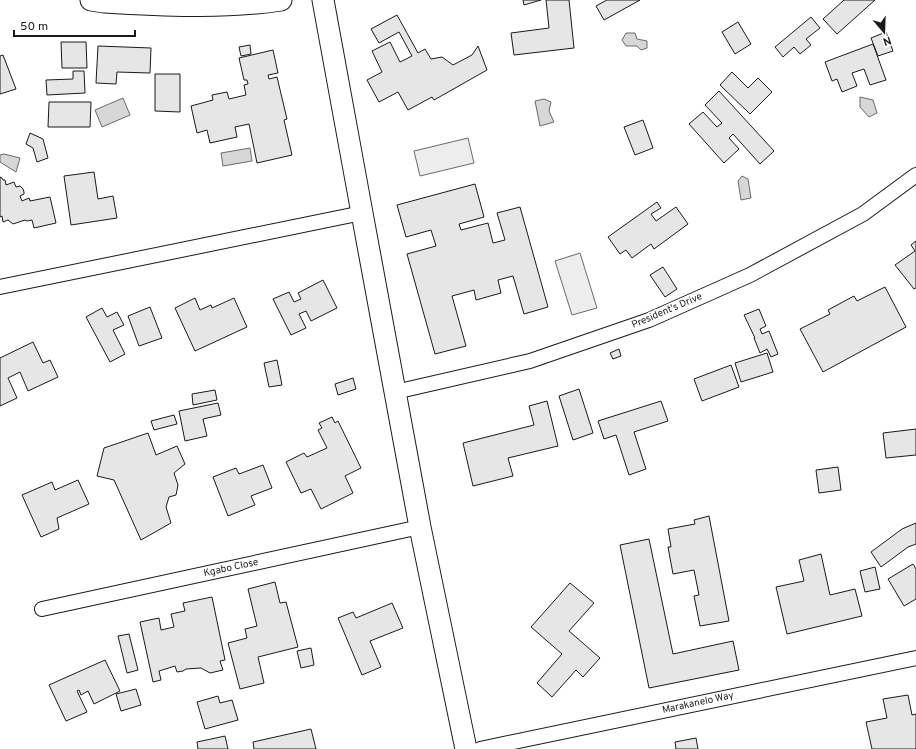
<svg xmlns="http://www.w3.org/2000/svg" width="916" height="749" font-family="Overpass,sans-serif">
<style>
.built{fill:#ededed;stroke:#6a6a6a}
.water{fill:#d7d7d7;stroke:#6a6a6a}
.building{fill:#e6e6e6;stroke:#1a1a1a}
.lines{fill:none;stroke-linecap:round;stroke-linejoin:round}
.street-casing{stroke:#1a1a1a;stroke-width:16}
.secondary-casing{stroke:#1a1a1a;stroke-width:23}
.street{stroke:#fff;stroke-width:14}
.secondary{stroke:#fff;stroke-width:21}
.labels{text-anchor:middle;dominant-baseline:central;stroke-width:3;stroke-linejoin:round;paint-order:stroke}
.street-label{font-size:10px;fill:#1a1a1a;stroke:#fff}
</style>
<rect width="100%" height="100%" fill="#fff"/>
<g class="built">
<polygon points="468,138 474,163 420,176 414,151"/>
<polygon points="580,253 597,308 572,315 555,261"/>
</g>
<g class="water">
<polygon points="626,33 635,33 637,39 647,41 647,48 641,50 637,46 626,46 622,40"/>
<polygon points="860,97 873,100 877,113 869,117 860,107"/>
<polygon points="123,98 130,115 102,127 95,110"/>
<polygon points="544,99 551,102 549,111 554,122 540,126 535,101"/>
<polygon points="250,148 252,161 223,166 221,153"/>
<polygon points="4,154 20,158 16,172 0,162 0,155"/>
<polygon points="742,176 748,179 751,198 741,200 738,181"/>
</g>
<g class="building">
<polygon points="523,0 541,0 524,5"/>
<polygon points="546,0 569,0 574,48 514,55 511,33 549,28"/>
<polygon points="607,0 640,0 604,20 596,6"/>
<polygon points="844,0 875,0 837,34 823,19"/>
<polygon points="397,15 418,53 425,49 431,59 442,57 453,65 472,55 478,46 487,70 434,100 432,97 408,110 398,92 379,102 367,80 382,72 372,51 390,42 400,62 412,56 399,32 379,43 371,29"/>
<polygon points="811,17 820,28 806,39 811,45 800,54 794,47 783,57 775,47"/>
<polygon points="738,22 751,44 735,54 722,32"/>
<polygon points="886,32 893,51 878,56 871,38"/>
<polygon points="61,42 86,42 87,68 62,68"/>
<polygon points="873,44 886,80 870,85 864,69 852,73 857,86 842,92 837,79 832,81 825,62"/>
<polygon points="250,45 251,54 241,56 239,47"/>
<polygon points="98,46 151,48 150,73 117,72 116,84 96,83"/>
<polygon points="273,50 278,73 268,75 269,79 277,77 287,119 284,120 292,155 257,163 249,124 235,127 237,137 210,143 207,130 197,133 191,106 213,100 212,95 227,92 229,99 246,95 244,85 248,84 247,80 244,80 239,58"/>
<polygon points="3,55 16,89 0,94 0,56"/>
<polygon points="73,71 84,71 85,93 47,95 46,80 73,79"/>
<polygon points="732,72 748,88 758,78 772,92 750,114 720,85"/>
<polygon points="155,74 180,74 180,112 155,111"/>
<polygon points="719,91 774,151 760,164 733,134 729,138 739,149 724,163 689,124 703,112 717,127 722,123 705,105"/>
<polygon points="49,102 91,102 90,127 48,127"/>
<polygon points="643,120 653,148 635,155 624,127"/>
<polygon points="30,133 43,139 48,158 37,162 33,148 26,144"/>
<polygon points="94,172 98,199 113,196 117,218 71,225 64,176"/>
<polygon points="0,177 2,178 3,180 5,180 6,185 14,182 16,187 20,186 23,189 24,192 24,194 20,196 22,201 29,198 30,201 50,197 56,223 34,228 32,220 27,221 25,220 13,224 8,220 3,222 2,216 0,217"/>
<polygon points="475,184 484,217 459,224 461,230 488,223 493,243 505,240 497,213 520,207 548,307 524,314 513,276 498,280 501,293 476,300 474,290 452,296 466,346 435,354 407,254 436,246 431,230 406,237 397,205"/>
<polygon points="657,202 661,208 651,214 656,221 676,207 688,224 654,249 651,244 632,258 626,250 620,254 608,237"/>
<polygon points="916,241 916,288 914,289 895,265 915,251 911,245"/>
<polygon points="663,267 677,289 665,297 650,275"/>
<polygon points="323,280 337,308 311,321 306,311 299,314 306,328 291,335 273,299 289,292 294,302 301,299 298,293"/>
<polygon points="885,287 906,327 823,372 800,329 830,314 828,310 854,296 857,301"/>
<polygon points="195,298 200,310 211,305 212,308 234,298 247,327 195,351 175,308"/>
<polygon points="150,307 162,338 139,346 128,316"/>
<polygon points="102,308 107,317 117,312 124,325 113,330 125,354 110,362 86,317"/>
<polygon points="759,309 766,326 760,329 762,334 769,331 778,354 771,357 767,349 760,353 754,338 755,338 744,315"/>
<polygon points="33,342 43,363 50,360 58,377 28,391 20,372 8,378 17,398 0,406 0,358"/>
<polygon points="619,349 621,356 613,359 610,353"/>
<polygon points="767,353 773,372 741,382 735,363"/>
<polygon points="277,360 282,385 269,387 264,363"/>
<polygon points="731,365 739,387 702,401 694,379"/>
<polygon points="353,378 356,389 338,395 335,384"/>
<polygon points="579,389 593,433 573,440 559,396"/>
<polygon points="215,390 217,400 193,405 192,394"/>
<polygon points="547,401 558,446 508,458 513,476 473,486 463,443 534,425 529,406"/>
<polygon points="661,401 668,421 634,432 646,469 629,475 616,435 604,439 598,421"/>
<polygon points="218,403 221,415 203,419 207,436 185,441 179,411"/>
<polygon points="174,415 177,424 154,430 151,421"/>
<polygon points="332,417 335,423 338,421 361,468 345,476 353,493 321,509 311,489 301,493 286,462 304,453 307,457 327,448 318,430 322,428 319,423"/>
<polygon points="916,429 916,455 886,458 883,433"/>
<polygon points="148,433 156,455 177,446 185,464 174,473 178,485 176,495 169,497 166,507 171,523 141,540 114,480 97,476 104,448"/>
<polygon points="263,465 272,488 251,496 255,505 228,516 213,477 236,468 239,474"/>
<polygon points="838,467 841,490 819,493 816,470"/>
<polygon points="78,480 89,504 57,518 59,529 41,537 22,495 52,482 55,490"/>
<polygon points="709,516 729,621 700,626 694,596 699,595 694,570 673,574 668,547 671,547 668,529 695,524 694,520"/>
<polygon points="916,523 916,544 908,547 881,567 871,552 902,529"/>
<polygon points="649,539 673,654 733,641 739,670 649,688 620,545"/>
<polygon points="821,554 830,595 855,589 862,616 787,634 776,587 804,581 799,560"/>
<polygon points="913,564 916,569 916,599 904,606 888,579"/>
<polygon points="875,567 880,589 865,592 860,571"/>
<polygon points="275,582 280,603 286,602 298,647 258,657 264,683 240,689 228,643 247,638 245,629 257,626 248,589"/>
<polygon points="570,583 594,603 569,631 600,658 583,677 576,670 552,697 537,683 562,654 531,627"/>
<polygon points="212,597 225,660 220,661 223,670 210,673 201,668 186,669 183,671 177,672 175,666 159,671 161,680 153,682 140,622 159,618 161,630 174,627 171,614 185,611 183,603"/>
<polygon points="392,603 403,628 370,641 381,667 362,675 338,618 353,612 356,618"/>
<polygon points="129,634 138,670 127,673 118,636"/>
<polygon points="311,648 314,665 301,668 297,651"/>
<polygon points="105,660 120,691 94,704 88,691 81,695 79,690 77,691 87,712 66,721 49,685"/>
<polygon points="136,689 141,705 121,711 116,694"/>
<polygon points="908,695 912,715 916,714 916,749 872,749 866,722 887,718 883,699"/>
<polygon points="218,696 220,703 232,700 238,720 205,729 197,702"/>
<polygon points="311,729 316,749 254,749 253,742"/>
<polygon points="225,736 228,749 198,749 197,742"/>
<polygon points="696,738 698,749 676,749 675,742"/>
</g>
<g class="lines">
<defs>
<g id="street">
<polyline points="0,287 362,213"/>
<polyline points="395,392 530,361 649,320 750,275 863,214 916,175"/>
<polyline points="42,609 420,527"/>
<polyline points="480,749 916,658"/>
</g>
<g id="secondary">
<path d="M91 0 104 2C163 5 222 9 281 0"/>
<polyline points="323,0 362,213 420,527 466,749"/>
</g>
</defs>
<use href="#street" class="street-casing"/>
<use href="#secondary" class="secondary-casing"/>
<use href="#street" class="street"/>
<use href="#secondary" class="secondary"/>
</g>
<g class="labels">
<g class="street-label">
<text transform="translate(667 311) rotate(-23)">President's Drive</text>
<text transform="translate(231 568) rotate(-12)">Kgabo Close</text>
<text transform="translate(698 703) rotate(-12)">Marakanelo Way</text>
</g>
</g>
<g transform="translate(884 32) rotate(161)" stroke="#ffffff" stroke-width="3" paint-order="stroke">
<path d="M0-3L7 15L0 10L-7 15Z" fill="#1a1a1a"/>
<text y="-6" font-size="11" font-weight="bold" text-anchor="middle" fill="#1a1a1a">N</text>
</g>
<path d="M14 30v6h121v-6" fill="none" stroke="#1a1a1a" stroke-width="2"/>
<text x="20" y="30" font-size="12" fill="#1a1a1a" stroke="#ffffff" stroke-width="3" paint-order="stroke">50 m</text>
</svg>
